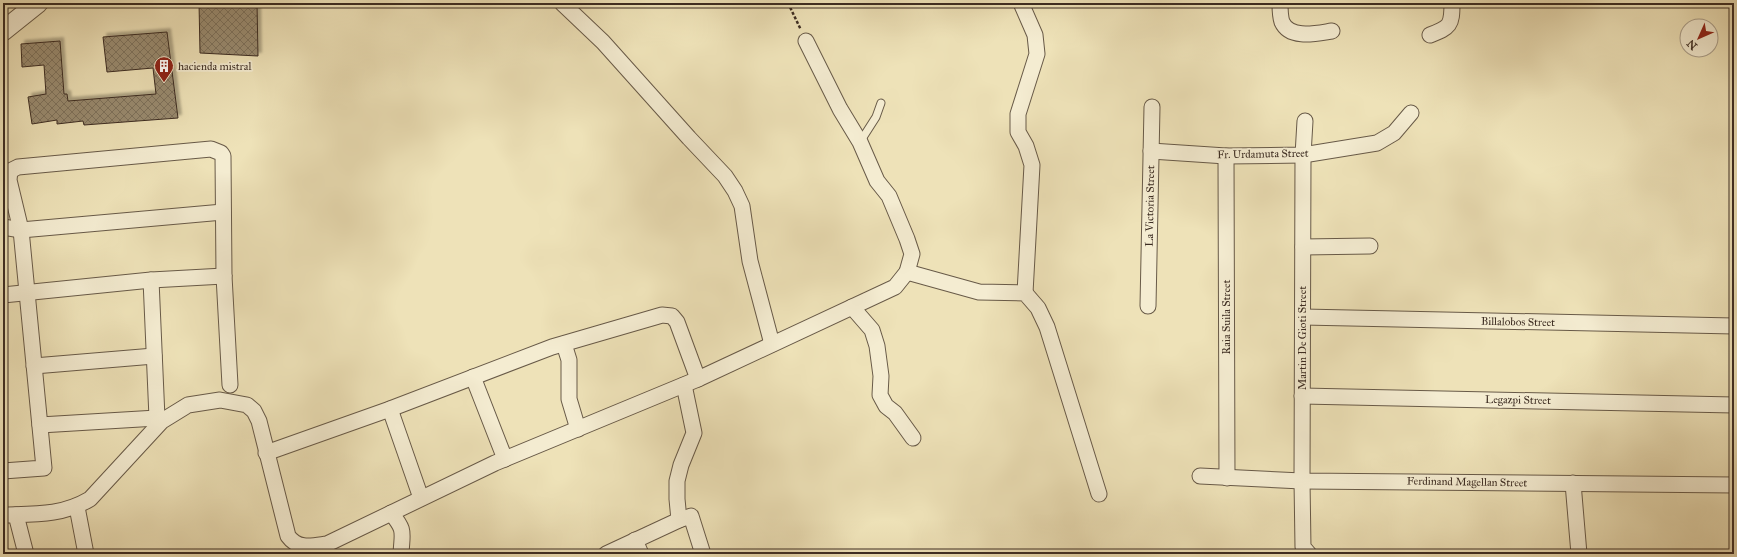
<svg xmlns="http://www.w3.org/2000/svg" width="1737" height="557" font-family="'IM FELL Great Primer',serif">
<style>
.building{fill:url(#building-cross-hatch);stroke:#3c2c22;filter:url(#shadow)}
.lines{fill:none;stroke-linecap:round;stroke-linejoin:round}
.service-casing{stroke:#685a48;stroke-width:9}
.minor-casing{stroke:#685a48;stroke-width:17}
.tertiary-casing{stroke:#685a48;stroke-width:21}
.path{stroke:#3c2c22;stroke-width:2.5;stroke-dasharray:3 2;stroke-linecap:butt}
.service{stroke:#f4ecd1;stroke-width:7}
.minor{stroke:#f4ecd1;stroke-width:15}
.tertiary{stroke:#f4ecd1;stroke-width:19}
.labels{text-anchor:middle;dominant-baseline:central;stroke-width:3.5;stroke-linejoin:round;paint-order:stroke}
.poi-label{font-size:11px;fill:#3c2c22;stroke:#f4ecd1;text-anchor:start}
.street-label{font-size:11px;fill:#3c2c22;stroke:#f4ecd1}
</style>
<defs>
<pattern id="building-cross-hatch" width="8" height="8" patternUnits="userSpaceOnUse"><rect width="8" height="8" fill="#998b70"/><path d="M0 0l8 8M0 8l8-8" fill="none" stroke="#7e725c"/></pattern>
<filter id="shadow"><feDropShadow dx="3.5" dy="-3.5" stdDeviation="1" flood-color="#0004"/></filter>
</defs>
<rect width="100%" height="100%" fill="#eee2b8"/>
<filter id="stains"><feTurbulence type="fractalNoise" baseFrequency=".005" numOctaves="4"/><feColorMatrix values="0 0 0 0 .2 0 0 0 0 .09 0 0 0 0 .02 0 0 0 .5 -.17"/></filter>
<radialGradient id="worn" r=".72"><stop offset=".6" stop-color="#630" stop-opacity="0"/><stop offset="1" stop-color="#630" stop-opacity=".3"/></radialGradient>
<g class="building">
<polygon points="199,3 257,3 258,56 200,53"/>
<polygon points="167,32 178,118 84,125 83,121 57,124 57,120 32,124 28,97 46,94 44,65 22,67 21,44 60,41 64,94 67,94 68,101 156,94 153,68 107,72 103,37"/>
</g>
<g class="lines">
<defs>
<polyline id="service" points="860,142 876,117 881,103"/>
<g id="minor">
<polyline points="562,3 603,42 689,138 725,176 735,191 742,206 750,261 772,344"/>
<polyline points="1021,3 1035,35 1037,54 1018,114 1018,132 1026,146 1032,165 1025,293"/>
<path d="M1280 3C1280 9 1280 16 1282 22 1290 40 1318 33 1332 31"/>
<path d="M1430 35C1450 27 1452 26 1452 3"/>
<polyline points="1305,121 1303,155 1302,481 1303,547 1309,554"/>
<polyline points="1151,151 1226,156 1303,155 1377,143 1394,133 1411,113"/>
<polyline points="1226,156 1227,478"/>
<polyline points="3,227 21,230 223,212"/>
<polyline points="1303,247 1370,246"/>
<polyline points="907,272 979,292 1025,293 1038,308 1047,327 1099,494"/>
<polyline points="3,295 151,280 224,276"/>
<polyline points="1148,306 1152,107"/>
<polyline points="852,307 872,330 877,346 881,376 880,395 886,406 895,413 913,438"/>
<polyline points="1303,317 1734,326"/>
<polyline points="564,344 569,360 569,399 578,429"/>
<polyline points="34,366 154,356"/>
<polyline points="473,377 505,459"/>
<polyline points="1302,396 1734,405"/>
<polyline points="390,409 421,498"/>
<polyline points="40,425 157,418 151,280"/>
<polyline points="266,453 390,409 552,347 662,315 672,316 677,322 698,379"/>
<polyline points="3,471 44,468 21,230 9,180 10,171 18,167 211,149 221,153 223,156 224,276 230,385"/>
<polyline points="1200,476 1302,481 1734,485"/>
<polyline points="1573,483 1579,554"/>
<polyline points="77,507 86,554"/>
<path d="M391 513C406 531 402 532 401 554"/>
<path d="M3 515C35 514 61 516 90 499L162 421 188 405 220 400 247 405 254 411 259 421 288 536C298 550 312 546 327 544L495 463 698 379 895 287 907 272 912 254 907 239 889 196 877 181 860 142 840 109 806 41"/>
<polyline points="16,515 26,554"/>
<polyline points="679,520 691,516 703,554"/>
<polyline points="635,540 641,554"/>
<polyline points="606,554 679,520 677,499 677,481 681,465 694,433 684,385"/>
</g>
<polyline id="tertiary" points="3,31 38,3"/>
</defs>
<use href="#service" class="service-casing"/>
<use href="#minor" class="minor-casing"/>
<use href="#tertiary" class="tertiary-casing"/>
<polyline class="path" points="788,3 801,30"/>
<use href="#service" class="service"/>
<use href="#minor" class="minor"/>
<use href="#tertiary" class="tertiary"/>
</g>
<defs>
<symbol id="building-pin" viewBox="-11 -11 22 30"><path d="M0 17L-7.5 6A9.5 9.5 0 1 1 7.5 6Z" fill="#8f2418" stroke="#f4ecd1"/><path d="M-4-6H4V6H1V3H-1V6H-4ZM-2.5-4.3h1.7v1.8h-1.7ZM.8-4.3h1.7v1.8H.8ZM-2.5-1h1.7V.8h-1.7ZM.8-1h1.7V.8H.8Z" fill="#fff"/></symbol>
</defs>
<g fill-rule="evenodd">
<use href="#building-pin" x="153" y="55" width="22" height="30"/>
</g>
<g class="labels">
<g class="poi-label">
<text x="178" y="66">hacienda mistral</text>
</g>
<g class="street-label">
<text transform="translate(1263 154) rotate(-1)">Fr. Urdamuta Street</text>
<text transform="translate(1150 206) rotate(-89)">La Victoria Street</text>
<text transform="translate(1226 317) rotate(-90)">Raia Suila Street</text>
<text transform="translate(1518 322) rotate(1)">Billalobos Street</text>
<text transform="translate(1302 338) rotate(-90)">Martin De Gioti Street</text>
<text transform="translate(1518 400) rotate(1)">Legazpi Street</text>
<text transform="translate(1467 482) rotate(1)">Ferdinand Magellan Street</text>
</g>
</g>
<rect width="1737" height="557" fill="none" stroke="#eee2b8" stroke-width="16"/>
<rect x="4" y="4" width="1729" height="549" fill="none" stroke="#3c2c22" stroke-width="2"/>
<rect x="8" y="8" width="1721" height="541" fill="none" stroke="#3c2c22"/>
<g transform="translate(1699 38) rotate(225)"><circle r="19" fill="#f4ecd1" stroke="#aa9f8b"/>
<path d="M0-3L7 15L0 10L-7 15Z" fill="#8f2418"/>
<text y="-6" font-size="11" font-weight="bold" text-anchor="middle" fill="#3c2c22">N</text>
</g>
<rect width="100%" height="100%" filter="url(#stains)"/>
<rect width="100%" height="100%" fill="url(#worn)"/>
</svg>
